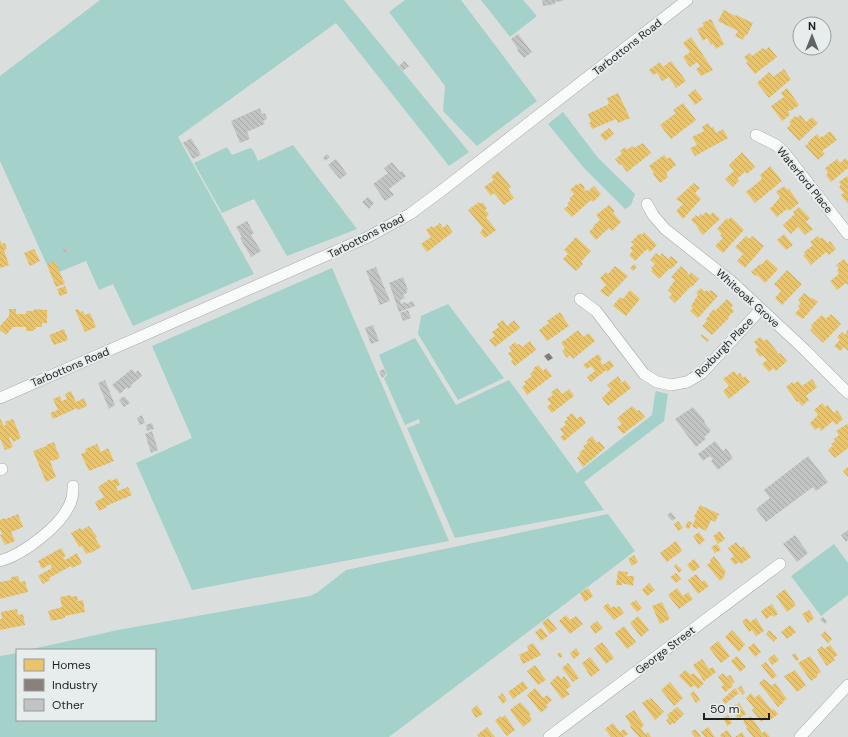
<svg xmlns="http://www.w3.org/2000/svg" width="848" height="737" font-family="'DM Sans',sans-serif">
<style>
.grass{fill:#a4d1c9}
.homes{fill:url(#homes-back-hatch)}
.industry{fill:url(#industry-back-hatch)}
.building{fill:url(#building-back-hatch)}
.lines{fill:none;stroke-linecap:round;stroke-linejoin:round}
.minor-casing{stroke:#a4a7a6;stroke-width:12}
.minor{stroke:#f9fafa;stroke-width:11}
.labels{text-anchor:middle;dominant-baseline:central;stroke-width:4;stroke-linejoin:round;paint-order:stroke}
.street-label{font-size:11px;fill:#1e2020;stroke:#e6edec}
</style>
<defs>
<pattern id="homes-back-hatch" width="6" height="6" patternUnits="userSpaceOnUse"><rect width="6" height="6" fill="#e9c46a"/><path d="M-1 5l2 2M0 0l6 6M5-1l2 2" fill="none" stroke="#c7a85c"/></pattern>
<pattern id="industry-back-hatch" width="6" height="6" patternUnits="userSpaceOnUse"><rect width="6" height="6" fill="#8a817c"/><path d="M-1 5l2 2M0 0l6 6M5-1l2 2" fill="none" stroke="#706965"/></pattern>
<pattern id="building-back-hatch" width="6" height="6" patternUnits="userSpaceOnUse"><rect width="6" height="6" fill="#c1c4c3"/><path d="M-1 5l2 2M0 0l6 6M5-1l2 2" fill="none" stroke="#a5a8a7"/></pattern>
</defs>
<rect width="100%" height="100%" fill="#dadfdd"/>
<g class="grass">
<polygon points="100,0 344,0 469,152 449,166 336,23 178,137 254,274 133,326 113,284 99,290 86,261 59,272 55,262 47,265 0,161 0,76"/>
<polygon points="405,0 461,0 537,101 477,146 443,111 445,86 389,12"/>
<polygon points="481,0 523,0 537,16 510,37"/>
<polygon points="563,112 598,158 635,194 631,205 625,209 584,168 548,124"/>
<polygon points="293,145 357,229 287,256 254,199 222,213 194,163 227,147 232,155 250,148 253,150 258,161"/>
<polygon points="332,268 449,541 192,590 136,463 192,438 152,346"/>
<polygon points="448,304 504,378 458,400 418,334 421,316"/>
<polygon points="415,338 456,405 509,380 577,473 652,415 655,394 656,391 668,394 664,421 584,482 604,510 455,538 407,428 420,423 419,419 405,425 384,378 387,375 379,355"/>
<polygon points="608,514 635,551 389,737 0,737 0,656 17,653 17,720 155,720 155,650 28,650 118,630 310,596 318,592 346,570"/>
<polygon points="834,544 848,563 848,595 821,616 791,576"/>
</g>
<g class="homes">
<polygon points="724,10 735,16 736,15 753,23 747,35 745,35 743,40 735,36 738,31 718,21"/>
<polygon points="711,19 724,44 716,49 713,44 711,45 707,38 703,41 697,29 704,26 702,23"/>
<polygon points="691,37 713,70 701,76 696,69 700,66 697,62 690,67 683,57 690,52 683,43"/>
<polygon points="769,47 777,57 755,74 746,63 748,62 744,57 749,53 752,56 763,48 765,50"/>
<polygon points="671,61 686,81 676,88 669,77 662,81 657,73 653,75 649,70 660,62 663,67"/>
<polygon points="784,69 791,79 769,98 757,83 769,72 773,77"/>
<polygon points="787,88 799,105 791,111 790,110 788,111 790,115 782,121 771,106 784,97 781,93"/>
<polygon points="695,89 703,99 695,105 688,95"/>
<polygon points="618,93 630,118 618,123 616,119 592,129 589,123 591,122 588,114 609,104 607,98"/>
<polygon points="683,103 696,120 671,139 660,125 676,113 673,110"/>
<polygon points="800,115 806,122 812,117 818,123 799,141 787,128 791,124 789,122 795,116 797,118"/>
<polygon points="708,123 711,128 713,127 716,133 723,129 728,138 695,156 690,148 697,145 692,137 704,131 702,127"/>
<polygon points="609,128 614,134 605,141 600,135"/>
<polygon points="830,131 837,140 822,151 825,154 818,160 805,146 809,143 808,142 817,134 820,138 822,136 823,137"/>
<polygon points="643,143 651,153 627,172 621,164 620,165 615,159 622,154 620,151 625,147 627,150 632,146 634,148"/>
<polygon points="742,152 755,167 747,174 745,172 737,179 739,181 733,187 725,179 734,171 729,165"/>
<polygon points="664,155 667,159 670,157 676,165 666,173 668,177 660,183 653,174 654,173 649,166"/>
<polygon points="845,158 848,161 848,168 831,182 826,175 828,173 825,168 837,159 840,163"/>
<polygon points="770,166 782,181 755,203 746,192 762,179 760,175"/>
<polygon points="498,171 511,187 508,189 514,198 504,205 494,193 491,196 484,187 494,180 491,177"/>
<polygon points="847,176 848,178 848,204 841,195 844,193 839,187 841,185 839,182"/>
<polygon points="581,183 585,188 584,189 585,191 586,190 588,191 594,186 601,194 593,202 591,200 572,217 564,209 569,205 567,204 571,200 569,199 574,194 570,190 577,184 578,185"/>
<polygon points="694,183 700,188 695,193 701,199 683,219 676,211 683,204 676,199"/>
<polygon points="784,186 787,190 789,189 799,203 789,211 787,209 777,217 770,209 780,197 776,192"/>
<polygon points="479,202 480,204 482,202 487,208 485,210 489,214 486,217 496,230 485,238 480,233 483,228 468,210"/>
<polygon points="609,205 615,211 613,213 621,222 612,231 609,228 596,240 589,232 594,227 593,226 600,220 596,215"/>
<polygon points="799,207 810,218 806,222 813,229 805,235 798,227 791,234 783,225 795,214 793,212"/>
<polygon points="706,212 710,215 713,212 720,219 703,235 697,228 698,227 691,220 696,215 698,217 701,214 702,216"/>
<polygon points="731,217 744,230 723,253 715,246 723,238 720,235 722,234 717,229 727,218 728,220"/>
<polygon points="440,223 443,228 447,224 453,232 427,252 421,244 431,237 426,230 432,226 433,228"/>
<polygon points="644,232 657,245 650,252 647,249 635,261 629,255 633,251 630,248 634,244 631,242 640,233 642,235"/>
<polygon points="784,234 793,245 786,250 777,240"/>
<polygon points="746,236 749,239 752,236 764,246 745,268 737,261 743,254 735,247"/>
<polygon points="818,236 820,239 822,237 828,243 830,241 836,249 829,255 826,252 811,265 803,255 806,254 804,252 813,245 810,242"/>
<polygon points="576,237 591,251 581,262 583,264 576,271 563,259 568,254 564,250"/>
<polygon points="0,240 2,244 5,243 7,249 4,250 9,265 0,268"/>
<polygon points="34,249 40,261 30,266 24,253"/>
<polygon points="656,253 660,256 662,253 668,259 671,256 678,262 671,269 670,268 659,279 651,271 653,269 651,268 655,264 650,260"/>
<polygon points="767,259 778,269 765,283 757,275 756,276 751,272 760,264 761,265"/>
<polygon points="844,259 848,265 848,285 846,283 837,290 830,281 839,274 837,270 839,269 836,265"/>
<polygon points="55,261 65,284 56,287 47,265"/>
<polygon points="634,264 637,267 633,271 630,268"/>
<polygon points="615,266 628,276 608,297 600,291 606,285 600,278 606,272 608,274"/>
<polygon points="681,266 688,273 687,274 689,275 691,272 699,279 692,287 691,286 675,303 669,297 672,294 668,290 675,280 671,277"/>
<polygon points="787,270 802,284 782,305 775,298 781,291 774,284"/>
<polygon points="65,286 68,293 60,296 57,289"/>
<polygon points="701,288 705,292 706,290 709,292 711,290 718,296 698,318 690,311 693,308 691,306 698,295 696,293"/>
<polygon points="630,290 640,299 626,316 613,306 620,297 623,299"/>
<polygon points="804,293 812,299 813,298 818,302 803,319 795,314 800,308 798,306 801,303 798,300"/>
<polygon points="727,299 733,305 731,308 734,311 728,317 729,318 712,335 702,326 707,321 706,319 710,315 709,314 714,309 715,311"/>
<polygon points="9,309 16,309 16,314 26,314 26,311 34,311 34,309 47,310 47,323 42,323 42,327 36,327 36,329 34,329 34,331 26,331 26,327 13,327 6,335 0,330 0,326 9,316"/>
<polygon points="78,309 80,312 83,311 85,315 90,313 96,327 85,332 75,310"/>
<polygon points="560,312 569,326 547,341 539,330 549,323 547,321"/>
<polygon points="831,314 841,324 823,343 810,330 813,327 811,325 822,315 826,319"/>
<polygon points="503,320 507,326 514,320 520,328 495,347 489,340 495,336 492,332 499,327 497,324"/>
<polygon points="64,329 68,340 54,345 49,335"/>
<polygon points="848,329 848,351 844,347 840,351 834,346 840,340 837,337 842,332 845,335"/>
<polygon points="578,330 583,337 589,333 595,341 573,359 570,355 567,358 562,351 565,348 561,343"/>
<polygon points="702,334 709,340 708,342 701,336"/>
<polygon points="760,337 764,341 767,339 779,354 780,353 787,361 776,371 773,368 769,372 762,364 767,360 762,355 760,357 755,350 758,347 754,342"/>
<polygon points="530,341 536,350 515,366 511,361 513,360 508,353 512,351 509,347 515,342 517,345 519,344 522,347"/>
<polygon points="598,354 602,359 600,361 603,365 610,360 614,366 607,372 606,370 591,382 587,377 595,371 591,366 587,369 583,365"/>
<polygon points="538,365 543,371 546,368 552,376 527,395 522,387 526,384 524,382 532,376 530,374 534,370 533,369"/>
<polygon points="734,371 737,375 740,373 743,378 745,376 750,382 729,399 723,391 729,386 723,379"/>
<polygon points="618,376 622,383 625,380 631,388 608,406 602,398 611,389 607,385"/>
<polygon points="812,379 817,387 806,396 809,400 802,406 798,401 797,402 786,387 792,382 794,384 798,381 802,386"/>
<polygon points="557,388 562,394 569,389 574,396 552,413 547,407 551,404 547,399 553,395 551,392"/>
<polygon points="71,391 76,402 84,398 87,406 78,410 77,408 53,419 50,413 58,410 53,399 60,396 62,401 67,399 65,394"/>
<polygon points="822,403 825,407 828,405 834,413 837,410 843,419 836,425 833,421 821,431 819,427 815,430 810,423 818,415 814,410"/>
<polygon points="632,406 637,411 639,410 645,417 623,434 617,427 622,424 617,418"/>
<polygon points="572,413 577,419 581,416 586,423 564,441 560,437 564,434 560,429 566,425 564,422 568,419 566,418"/>
<polygon points="0,418 4,426 6,425 5,422 13,419 21,438 13,442 11,437 9,438 13,447 5,450 0,438"/>
<polygon points="847,424 848,425 848,448 835,458 828,450 833,446 831,444 835,441 834,439 839,435 836,431"/>
<polygon points="592,436 597,443 599,441 605,448 583,467 577,458 581,454 579,453 585,448 583,446 588,443 586,441"/>
<polygon points="54,442 60,458 53,461 52,460 50,461 56,477 46,482 33,451 47,446 46,445"/>
<polygon points="97,444 101,452 108,448 114,461 89,471 81,454 86,452 85,449"/>
<polygon points="848,467 848,477 843,471"/>
<polygon points="117,478 120,485 116,487 118,491 128,487 132,495 106,506 107,507 99,511 95,502 104,497 98,487 110,479 111,481"/>
<polygon points="700,505 719,514 715,522 711,520 706,531 698,527 697,529 692,526 696,518 694,517"/>
<polygon points="18,514 23,527 11,532 15,541 5,545 0,535 2,534 0,529 0,520 5,518 6,519"/>
<polygon points="678,521 683,528 678,531 674,524"/>
<polygon points="688,521 692,523 689,529 685,527"/>
<polygon points="89,526 97,537 95,538 101,547 91,553 90,552 86,554 82,546 79,547 71,533 80,528 82,530"/>
<polygon points="720,531 725,539 718,544 713,536"/>
<polygon points="699,532 705,540 699,545 693,536"/>
<polygon points="676,541 682,551 667,562 660,553"/>
<polygon points="736,542 741,548 743,546 751,557 741,564 739,562 735,565 730,559 734,556 728,548"/>
<polygon points="717,544 721,550 715,553 711,547"/>
<polygon points="61,548 66,556 63,557 65,560 77,553 82,563 72,568 71,566 49,578 50,580 43,584 38,576 52,568 50,564 42,569 38,561"/>
<polygon points="634,555 638,562 632,566 628,559"/>
<polygon points="714,556 726,572 724,574 725,576 720,581 707,565 711,562 710,560"/>
<polygon points="694,559 700,567 693,572 687,565"/>
<polygon points="676,564 682,570 679,573 674,566"/>
<polygon points="618,571 628,572 627,576 634,576 633,586 622,583 622,585 616,585"/>
<polygon points="676,573 681,579 676,583 670,577"/>
<polygon points="696,574 702,582 704,580 709,586 698,594 688,580"/>
<polygon points="18,576 20,582 25,581 28,592 0,599 0,582 11,580 11,577"/>
<polygon points="649,583 655,590 647,596 642,590"/>
<polygon points="588,588 593,596 585,602 580,593"/>
<polygon points="677,588 683,596 688,592 693,599 679,609 668,595"/>
<polygon points="785,589 796,605 787,612 776,596"/>
<polygon points="71,595 71,597 77,596 78,601 83,600 85,612 65,616 65,618 51,621 48,611 62,607 60,597"/>
<polygon points="636,600 642,608 637,612 630,604"/>
<polygon points="662,602 670,619 660,624 652,606"/>
<polygon points="608,603 611,608 614,606 616,608 619,606 624,613 614,620 603,607"/>
<polygon points="772,604 778,614 774,617 772,615 766,619 761,611"/>
<polygon points="17,609 18,615 23,614 25,625 0,630 0,619 2,619 1,612"/>
<polygon points="809,610 814,618 808,623 802,614"/>
<polygon points="566,615 570,620 576,616 583,624 570,634 559,621"/>
<polygon points="638,616 649,630 641,637 630,623"/>
<polygon points="548,618 557,629 550,634 542,623"/>
<polygon points="747,618 750,622 756,618 764,631 756,636 752,630 749,632 742,621"/>
<polygon points="597,621 603,628 595,634 590,626"/>
<polygon points="790,625 796,632 787,639 781,632"/>
<polygon points="624,626 636,642 627,649 615,633"/>
<polygon points="541,628 548,636 541,641 535,632"/>
<polygon points="732,630 745,644 739,652 725,637"/>
<polygon points="769,630 777,638 774,642 766,634"/>
<polygon points="825,631 832,639 828,643 821,635"/>
<polygon points="718,641 730,656 721,663 709,648"/>
<polygon points="602,642 614,658 606,664 594,648"/>
<polygon points="533,643 541,655 523,664 519,655 529,650 527,646"/>
<polygon points="754,643 761,652 755,657 748,648"/>
<polygon points="830,645 838,655 833,658 835,660 827,666 818,653 819,652 817,650 822,646 824,649"/>
<polygon points="576,648 580,654 574,659 570,653"/>
<polygon points="560,652 563,656 560,658 557,654"/>
<polygon points="795,653 799,659 796,661 792,655"/>
<polygon points="774,654 779,660 772,665 768,659"/>
<polygon points="737,656 746,667 740,672 731,661"/>
<polygon points="810,656 821,672 817,674 818,676 811,681 798,663"/>
<polygon points="590,657 600,670 591,677 582,663"/>
<polygon points="702,659 709,669 713,667 716,672 704,681 693,665"/>
<polygon points="766,662 777,676 772,679 761,665"/>
<polygon points="568,663 579,678 573,682 562,668"/>
<polygon points="535,665 546,680 538,685 527,671"/>
<polygon points="685,670 691,675 693,673 704,683 698,689 694,685 691,688 679,676"/>
<polygon points="795,670 806,685 797,692 784,676"/>
<polygon points="723,673 733,686 725,692 721,687 724,685 718,677"/>
<polygon points="558,675 561,679 564,676 571,686 566,690 570,694 562,699 550,683"/>
<polygon points="730,675 735,682 732,684 726,677"/>
<polygon points="764,679 772,686 775,683 787,699 783,701 784,702 778,707 759,683"/>
<polygon points="523,681 528,688 513,699 508,692"/>
<polygon points="670,682 683,698 674,706 661,690"/>
<polygon points="741,686 745,693 743,695 737,688"/>
<polygon points="535,688 543,698 547,695 552,700 546,705 548,707 541,713 527,695"/>
<polygon points="735,688 739,693 725,704 722,700"/>
<polygon points="694,691 700,700 696,703 690,694"/>
<polygon points="502,693 507,700 503,704 498,697"/>
<polygon points="751,693 755,698 759,694 772,710 774,709 778,714 770,720 767,717 761,722 752,710 754,708 746,698"/>
<polygon points="651,698 664,712 655,720 642,703 648,699 649,700"/>
<polygon points="520,702 531,714 529,715 532,720 523,727 510,710"/>
<polygon points="739,703 746,714 738,719 731,708"/>
<polygon points="477,705 483,714 476,718 471,710"/>
<polygon points="677,707 684,714 674,724 673,723 670,725 666,720 669,717 667,715"/>
<polygon points="634,710 644,725 641,728 645,734 648,732 651,737 639,737 630,727 631,725 625,716"/>
<polygon points="505,715 515,730 507,736 495,721 500,716 501,718"/>
<polygon points="728,715 732,723 727,726 723,718"/>
<polygon points="751,716 762,733 765,731 770,737 753,737 746,728 747,727 743,721"/>
<polygon points="613,723 620,732 624,729 628,734 624,737 611,737 605,729"/>
<polygon points="487,727 495,737 479,737 477,735"/>
<polygon points="708,727 715,737 705,737 701,732"/>
<polygon points="695,729 701,736 700,737 695,737 691,732"/>
<polygon points="727,730 732,737 721,737 720,735"/>
<polygon points="742,732 745,737 735,737"/>
</g>
<polygon class="industry" points="549,353 553,358 548,361 544,356"/>
<g class="building">
<polygon points="542,0 563,0 563,1 555,2 555,4 543,6"/>
<polygon points="518,34 532,52 524,58 517,50 518,49 511,39"/>
<polygon points="404,61 409,66 403,71 399,66"/>
<polygon points="260,108 262,114 265,113 267,119 263,121 265,124 247,132 250,139 240,143 231,121"/>
<polygon points="191,138 201,155 193,159 183,143"/>
<polygon points="327,154 330,157 325,161 323,158"/>
<polygon points="336,159 347,174 340,179 328,165"/>
<polygon points="392,162 400,172 402,171 406,176 389,189 394,195 385,201 373,184 388,173 384,168"/>
<polygon points="368,197 374,203 369,209 362,202"/>
<polygon points="247,221 254,233 251,235 261,251 251,257 240,238 242,237 236,227"/>
<polygon points="67,247 69,251 65,253 63,249"/>
<polygon points="376,267 390,301 380,305 366,271"/>
<polygon points="403,277 408,290 406,290 407,293 403,295 405,298 400,300 401,304 405,302 406,304 413,301 415,306 399,312 389,283"/>
<polygon points="408,310 411,318 403,321 400,313"/>
<polygon points="373,325 379,341 371,344 365,328"/>
<polygon points="132,369 135,373 138,370 142,376 131,385 132,386 128,389 127,387 120,394 112,385"/>
<polygon points="384,369 386,375 382,378 379,371"/>
<polygon points="105,380 115,405 109,409 98,383"/>
<polygon points="124,396 130,403 124,407 119,400"/>
<polygon points="693,407 705,421 704,422 711,431 704,437 706,439 696,447 675,419"/>
<polygon points="142,415 145,423 140,425 137,418"/>
<polygon points="152,423 154,429 147,431 146,425"/>
<polygon points="152,431 158,450 151,453 145,434"/>
<polygon points="715,441 723,451 726,448 733,458 718,470 711,461 713,459 710,456 703,461 698,454"/>
<polygon points="808,456 828,482 816,491 813,487 766,522 756,509 770,498 764,490"/>
<polygon points="671,512 676,518 672,521 667,515"/>
<polygon points="848,530 848,540 846,542 841,535"/>
<polygon points="795,535 808,553 797,562 783,544"/>
<polygon points="823,617 827,621 825,624 820,620"/>
</g>
<g class="lines">
<defs>
<g id="minor">
<polyline points="756,135 776,145 783,151 848,234"/>
<polyline points="647,204 653,215 665,229 732,282 805,350 848,393"/>
<polyline points="580,299 596,311 644,374 657,382 671,385 687,382 702,373 761,309"/>
<polyline points="0,398 368,237 410,214 441,191 687,0"/>
<polyline points="0,470 2,469"/>
<path d="M0 561C24 554 66 523 72 498 73 494 73 490 73 486"/>
<polyline points="549,737 780,564"/>
<polyline points="800,737 848,685"/>
</g>
</defs>
<use href="#minor" class="minor-casing"/>
<use href="#minor" class="minor"/>
</g>
<g class="labels">
<g class="street-label">
<text transform="translate(627 47) rotate(-38)">Tarbottons Road</text>
<text transform="translate(805 180) rotate(51)">Waterford Place</text>
<text transform="translate(366 236) rotate(-27)">Tarbottons Road</text>
<text transform="translate(748 298) rotate(42)">Whiteoak Grove</text>
<text transform="translate(724 347) rotate(-46)">Roxburgh Place</text>
<text transform="translate(70 367) rotate(-23)">Tarbottons Road</text>
<text transform="translate(665 650) rotate(-37)">George Street</text>
</g>
</g>
<rect x="16" y="649" width="140" height="72" fill="#e6edec" stroke="#969b9a"/>
<rect x="24" y="659" width="20" height="12" fill="#e9c46a" stroke="#969b9a"/>
<text x="52" y="669" font-size="12" fill="#1e2020">Homes</text>
<rect x="24" y="679" width="20" height="12" fill="#8a817c" stroke="#969b9a"/>
<text x="52" y="689" font-size="12" fill="#1e2020">Industry</text>
<rect x="24" y="699" width="20" height="12" fill="#c1c4c3" stroke="#969b9a"/>
<text x="52" y="709" font-size="12" fill="#1e2020">Other</text>
<g transform="translate(812 36)"><circle r="19" fill="#e6edec" stroke="#969b9a"/>
<path d="M0-3L7 15L0 10L-7 15Z" fill="#606362"/>
<text y="-6" font-size="11" font-weight="bold" text-anchor="middle" fill="#1e2020">N</text>
</g>
<path d="M704 713v6h65v-6" fill="none" stroke="#1e2020" stroke-width="2"/>
<text x="710" y="713" font-size="12" fill="#1e2020" stroke="#e6edec" stroke-width="3" paint-order="stroke">50 m</text>
</svg>
